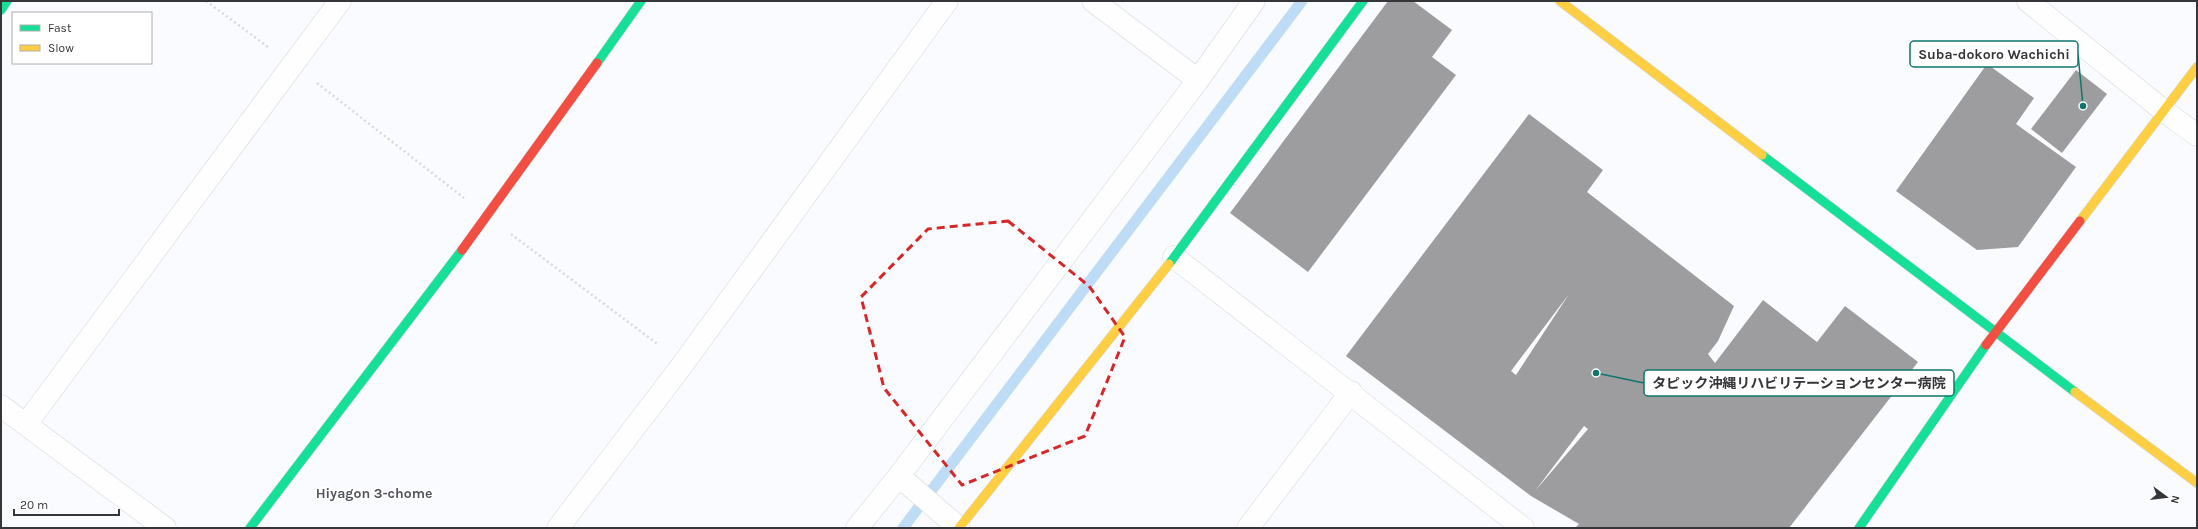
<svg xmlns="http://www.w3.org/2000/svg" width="2198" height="529" font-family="Karla,'Noto Sans JP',sans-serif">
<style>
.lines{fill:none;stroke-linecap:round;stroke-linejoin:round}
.stream{stroke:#bedcf5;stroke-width:11}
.building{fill:#9d9da0;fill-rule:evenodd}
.street-casing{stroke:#d4d5d9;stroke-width:23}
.fast-casing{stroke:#d4d5d9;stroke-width:10}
.slow-casing{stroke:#d4d5d9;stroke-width:10}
.jam-casing{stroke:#d4d5d9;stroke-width:10}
.path{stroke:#d9d9d9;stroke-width:2.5;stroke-dasharray:2 3;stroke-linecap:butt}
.street{stroke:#fefeff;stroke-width:22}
.fast{stroke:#16e098;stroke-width:9}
.slow{stroke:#ffcf43;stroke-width:9}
.jam{stroke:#f24e42;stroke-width:9}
.marked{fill:none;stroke:#d62828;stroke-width:3;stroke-dasharray:8 5;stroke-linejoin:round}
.labels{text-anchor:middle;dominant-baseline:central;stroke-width:4;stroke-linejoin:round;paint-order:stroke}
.neighbourhood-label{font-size:14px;font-weight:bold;fill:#51525d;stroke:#fff}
.leader{fill:none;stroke:#0f766e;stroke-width:1.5}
.callout-dot{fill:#0f766e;stroke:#fff;stroke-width:1.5}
.callout{fill:#fff;stroke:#0f766e;stroke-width:1.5}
.callout-label{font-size:14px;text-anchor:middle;font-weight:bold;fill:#35353a}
</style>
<rect width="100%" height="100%" fill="#fafbfe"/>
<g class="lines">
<polyline class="stream" points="903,528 1302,1"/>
</g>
<g class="building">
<polygon points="1388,1 1413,1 1452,30 1432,57 1456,75 1308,272 1230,213"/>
<polygon points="1987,64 2034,98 2016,124 2076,167 2018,247 1977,250 1896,191"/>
<polygon points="2076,70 2107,94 2062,153 2031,129"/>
<path d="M1529 114 1603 170 1587 192 1734 306 1718 341 1708 354 1715 363 1763 300 1817 342 1845 306 1918 362 1789 528H1575L1579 524 1531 496 1346 356ZM1569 294 1516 375 1511 371ZM1584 426 1588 429 1535 491Z"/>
</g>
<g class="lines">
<defs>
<g id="street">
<polyline points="1093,1 1198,80"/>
<polyline points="2028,1 2164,111 2197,135"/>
<polyline points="1174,257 1523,528"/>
<polyline points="1,406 165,528"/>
<polyline points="26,424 340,1"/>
<polyline points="899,476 959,528"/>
<polyline points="558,528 683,364 947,1"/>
<polyline points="857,528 899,476 1198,80 1254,1"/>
<polyline points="1248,528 1351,392"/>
</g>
<g id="fast">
<polyline points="1,10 7,1"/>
<polyline points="597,63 641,1"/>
<polyline points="1762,155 2075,392"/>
<polyline points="1169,264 1363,1"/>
<polyline points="250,528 462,250"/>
<polyline points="1859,528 1986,345"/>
</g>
<g id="slow">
<polyline points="1560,1 1762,155"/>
<polyline points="2080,221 2197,67"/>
<polyline points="2075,392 2197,483"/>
<polyline points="959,528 1169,264"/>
</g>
<g id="jam">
<polyline points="462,250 597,63"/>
<polyline points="1986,345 2080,221"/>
</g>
</defs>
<use href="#street" class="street-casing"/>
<use href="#fast" class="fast-casing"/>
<use href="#slow" class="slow-casing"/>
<use href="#jam" class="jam-casing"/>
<g class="path">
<polyline points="206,1 268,47"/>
<polyline points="317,83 464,198"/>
<polyline points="511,234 659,345"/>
</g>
<use href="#street" class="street"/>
<use href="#fast" class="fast"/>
<use href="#slow" class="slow"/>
<use href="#jam" class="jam"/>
</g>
<path class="marked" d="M1008 221 1089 286 1125 337 1085 436 962 485 884 388 861 297 928 229Z"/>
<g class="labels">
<g class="neighbourhood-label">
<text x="374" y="493">Hiyagon 3-chome</text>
</g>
</g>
<path class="leader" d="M2083 106L2078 54M1596 373L1644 383"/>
<g class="callout-dot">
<circle cx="2083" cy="106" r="4"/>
<circle cx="1596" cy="373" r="4"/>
</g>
<g class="callout">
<rect x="1910" y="41" width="168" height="26" rx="4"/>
<rect x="1644" y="370" width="310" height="26" rx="4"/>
</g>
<g class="callout-label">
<text x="1994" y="59">Suba-dokoro Wachichi</text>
<text x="1799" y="388">タピック沖縄リハビリテーションセンター病院</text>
</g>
<rect width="2198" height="529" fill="none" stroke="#35353a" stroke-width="4"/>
<rect x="12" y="12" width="140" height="52" fill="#ffffff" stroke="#aeaeb0"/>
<rect x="20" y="25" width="20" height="6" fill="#16e098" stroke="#aeaeb0"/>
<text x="48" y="32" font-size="12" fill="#35353a">Fast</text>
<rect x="20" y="45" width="20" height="6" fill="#ffcf43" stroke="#aeaeb0"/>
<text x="48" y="52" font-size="12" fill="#35353a">Slow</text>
<g transform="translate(2166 497) rotate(105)" stroke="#ffffff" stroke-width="3" paint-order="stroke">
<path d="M0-3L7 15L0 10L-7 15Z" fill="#35353a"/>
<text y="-6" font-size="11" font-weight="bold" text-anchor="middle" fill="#35353a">N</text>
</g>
<path d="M14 509v6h105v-6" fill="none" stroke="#35353a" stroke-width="2"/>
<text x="20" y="509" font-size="12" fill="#35353a" stroke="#ffffff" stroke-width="3" paint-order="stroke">20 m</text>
</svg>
